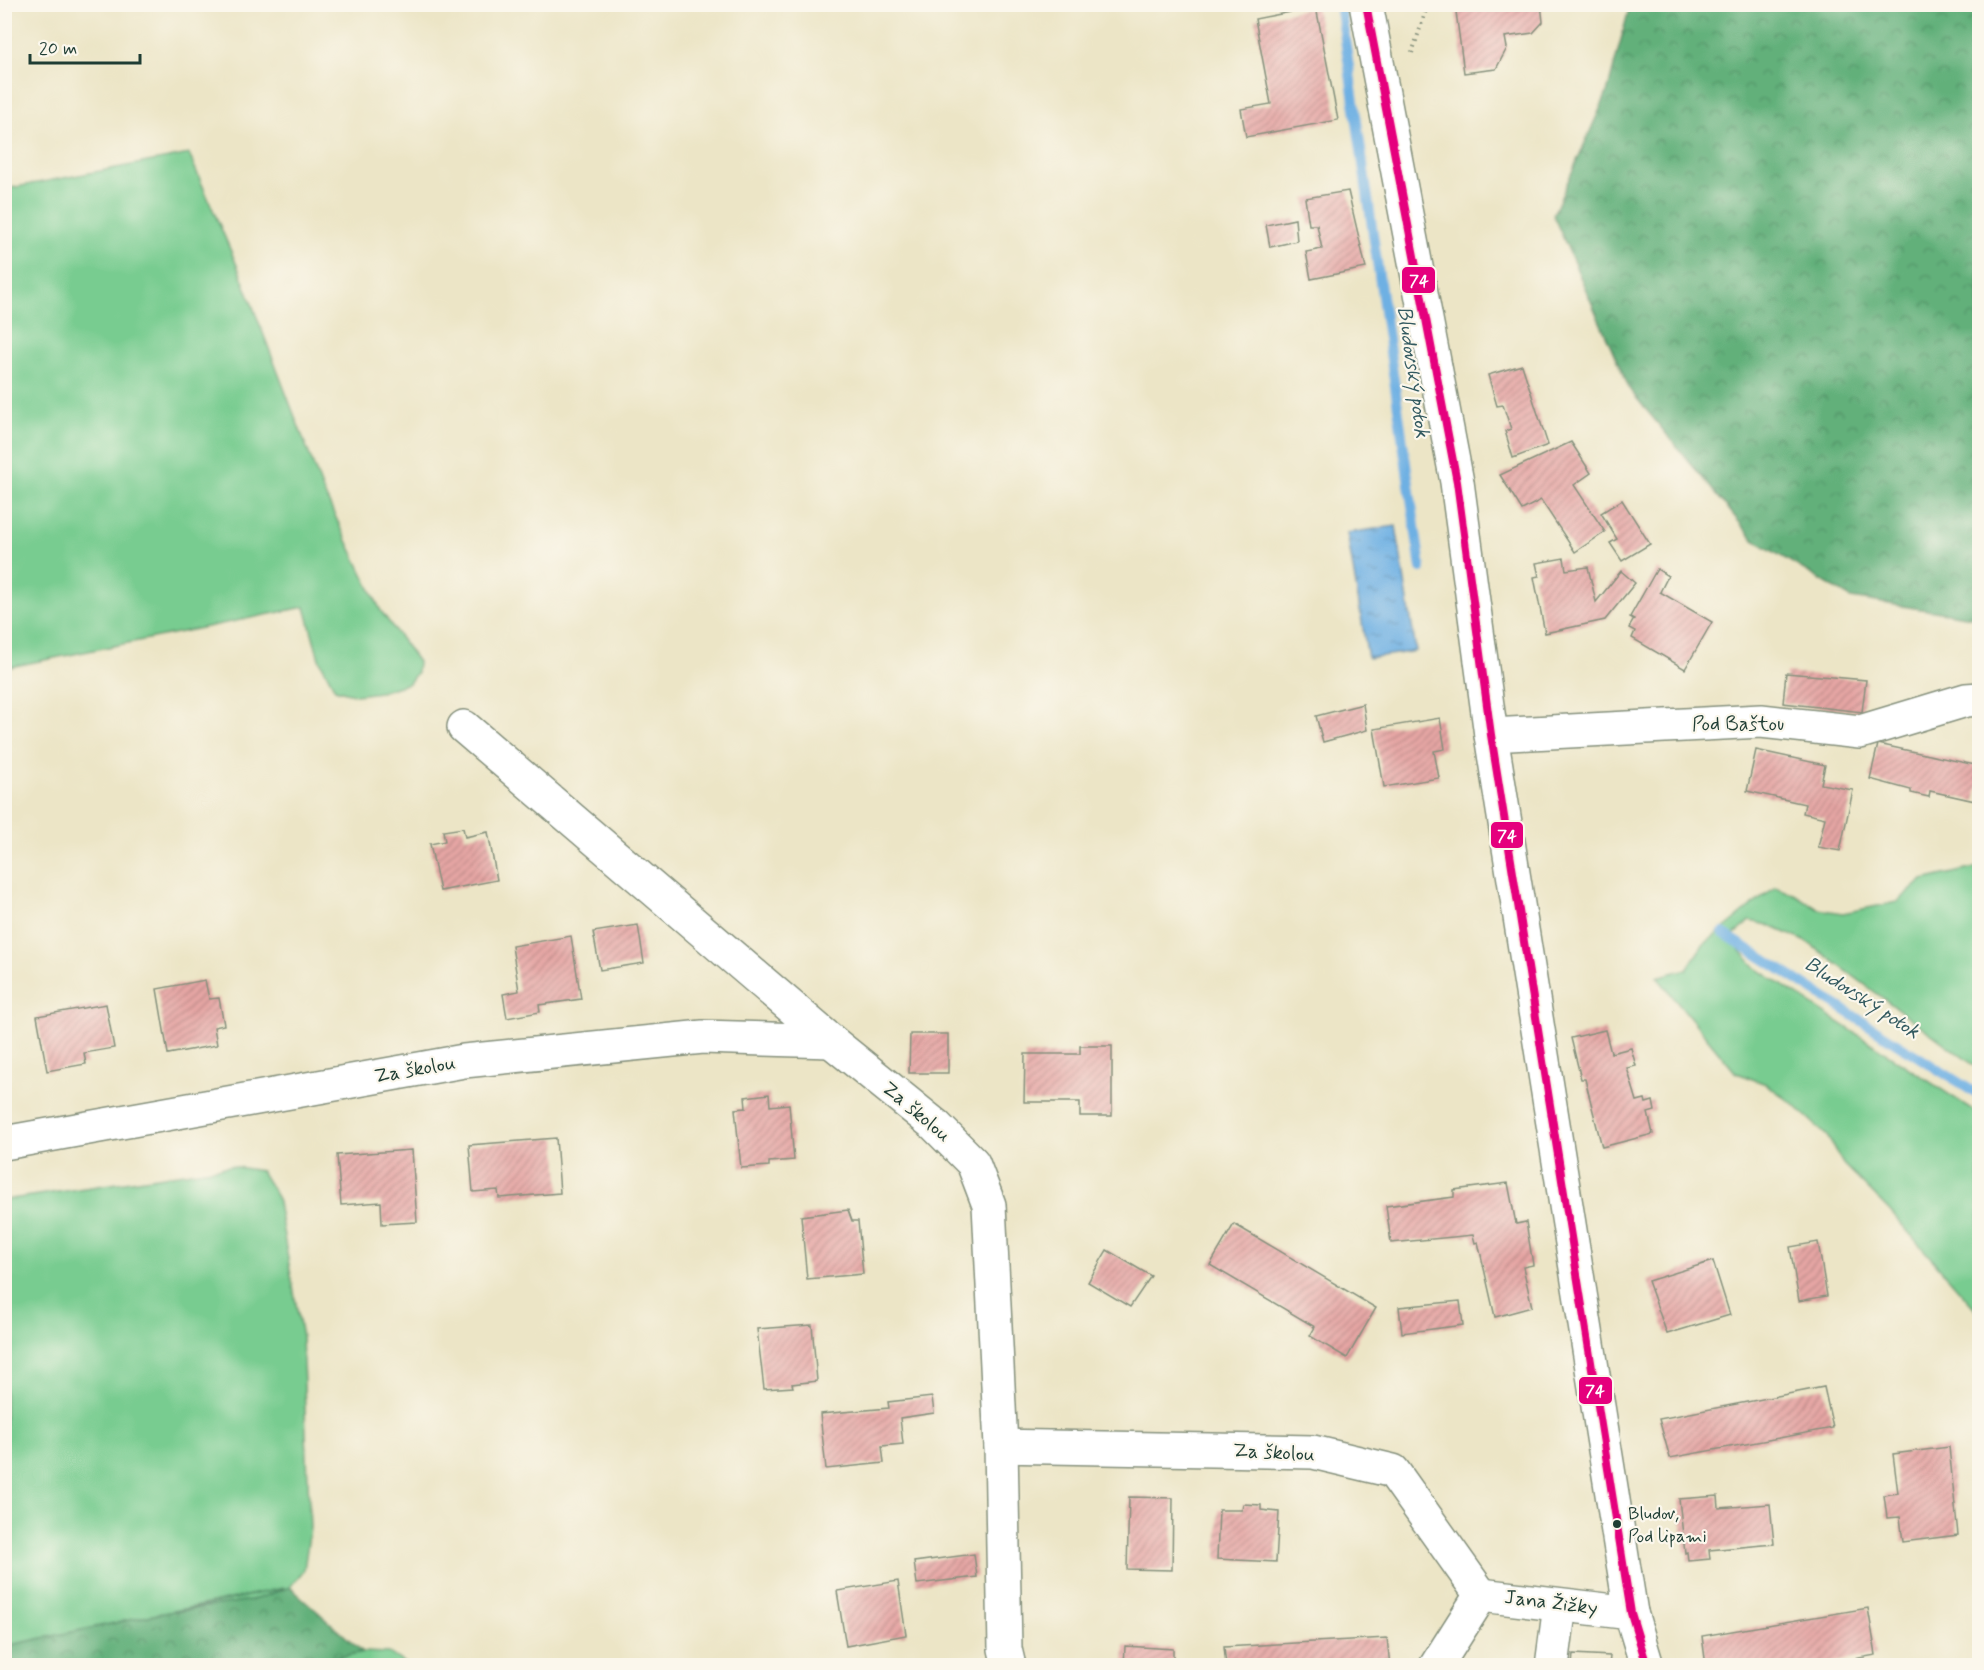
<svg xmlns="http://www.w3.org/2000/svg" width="1984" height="1670" font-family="Mynerve,sans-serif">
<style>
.green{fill:#78cc90;stroke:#4c8462;stroke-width:1.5}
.forest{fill:url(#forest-crowns);stroke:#407657;stroke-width:1.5}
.water{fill:url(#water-ripples);stroke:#46768c;stroke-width:1.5}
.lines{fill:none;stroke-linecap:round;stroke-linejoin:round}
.stream{stroke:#6eb0e3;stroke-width:10}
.building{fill:url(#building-hatch)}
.minor-casing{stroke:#86917d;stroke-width:36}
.path{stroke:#86917d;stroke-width:4;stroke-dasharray:1.5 4.5;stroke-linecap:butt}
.minor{stroke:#fff;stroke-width:33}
.bus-1-casing{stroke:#fbf7ec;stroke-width:12}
.bus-1{stroke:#e5007d;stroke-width:8}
.bus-dot{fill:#1f3d34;stroke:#fbf7ec;stroke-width:2}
.labels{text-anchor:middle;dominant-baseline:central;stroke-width:4.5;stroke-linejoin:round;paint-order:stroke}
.bus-label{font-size:18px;fill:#1f3d34;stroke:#fbf7ec;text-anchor:start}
.street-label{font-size:20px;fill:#1f3d34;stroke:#fbf7ec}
.water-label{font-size:21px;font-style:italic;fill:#335a60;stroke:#fbf7ec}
.line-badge{stroke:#fbf7ec;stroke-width:2}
.badge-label{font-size:16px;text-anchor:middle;font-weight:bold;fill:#fff}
</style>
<defs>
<pattern id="forest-crowns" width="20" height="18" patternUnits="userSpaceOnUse" patternTransform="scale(1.5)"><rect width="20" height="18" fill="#62b07a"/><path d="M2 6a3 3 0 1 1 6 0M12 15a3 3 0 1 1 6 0" fill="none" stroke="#509065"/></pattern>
<pattern id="water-ripples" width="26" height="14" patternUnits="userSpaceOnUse" patternTransform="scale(1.5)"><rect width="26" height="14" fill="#6eb0e3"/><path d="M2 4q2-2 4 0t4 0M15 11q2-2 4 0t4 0" fill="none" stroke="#5a90b9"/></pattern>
<pattern id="building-hatch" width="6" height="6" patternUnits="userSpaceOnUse" patternTransform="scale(1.5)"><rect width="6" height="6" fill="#e6a6a4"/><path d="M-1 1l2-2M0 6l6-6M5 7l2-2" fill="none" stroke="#ba8886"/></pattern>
</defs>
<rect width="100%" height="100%" fill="#fbf7ec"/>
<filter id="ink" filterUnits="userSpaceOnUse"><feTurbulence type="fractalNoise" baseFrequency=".0167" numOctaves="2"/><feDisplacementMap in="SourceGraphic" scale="12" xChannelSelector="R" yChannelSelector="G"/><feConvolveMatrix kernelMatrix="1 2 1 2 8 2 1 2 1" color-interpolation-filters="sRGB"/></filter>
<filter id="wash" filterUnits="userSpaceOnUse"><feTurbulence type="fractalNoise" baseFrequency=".008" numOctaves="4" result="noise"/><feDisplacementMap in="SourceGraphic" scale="24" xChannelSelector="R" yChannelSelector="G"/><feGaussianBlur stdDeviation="1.35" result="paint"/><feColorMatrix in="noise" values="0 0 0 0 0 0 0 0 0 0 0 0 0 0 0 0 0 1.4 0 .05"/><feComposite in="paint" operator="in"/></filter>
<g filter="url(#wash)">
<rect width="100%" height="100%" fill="#ece5c6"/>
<g class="green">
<polygon points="189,154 239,270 324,493 381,611 418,662 417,672 409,683 380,692 356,695 335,689 319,659 305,607 5,668 5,189"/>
<polygon points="1979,867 1979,1069 1807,942 1768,925 1750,921 1730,938 1756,968 1979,1114 1979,1313 1889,1210 1843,1164 1827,1136 1792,1103 1766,1084 1736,1073 1657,977 1687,969 1702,946 1775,887 1794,894 1818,909 1843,913 1897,902 1923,880"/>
<polygon points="231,1166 261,1171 277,1197 302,1337 310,1528 304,1570 290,1587 256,1599 157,1616 162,1613 5,1646 5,1200"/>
<polygon points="363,1652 389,1653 407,1665 293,1666"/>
</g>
<g class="forest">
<polygon points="1630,5 1979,5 1979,618 1851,598 1754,540 1630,390 1553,215 1607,93"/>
<polygon points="290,1587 363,1652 293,1666 5,1665 5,1646 284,1588 175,1612 256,1599"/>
</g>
<polygon class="water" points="1396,526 1416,651 1368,658 1347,533"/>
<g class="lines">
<g class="stream">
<polyline points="1340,4 1421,568"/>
<polyline points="1723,933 1980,1096"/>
</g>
</g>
<g id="blocks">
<g class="building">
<polygon points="1455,4 1541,4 1543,22 1533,33 1505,37 1507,48 1496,69 1464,73"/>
<polygon points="1316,7 1338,120 1246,137 1241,109 1271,104 1255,19"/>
<polygon points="1348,191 1366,268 1311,279 1306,252 1322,249 1317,225 1309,225 1305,198"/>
<polygon points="1295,219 1297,241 1270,247 1266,225"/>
<polygon points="1522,365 1548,445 1513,458 1505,431 1511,429 1503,405 1497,406 1488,375"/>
<polygon points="1571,442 1591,473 1574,485 1605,532 1575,552 1541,500 1522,510 1500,475"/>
<polygon points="1622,500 1650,544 1622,561 1610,543 1617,539 1601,513"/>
<polygon points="1564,558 1566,570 1588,567 1596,602 1621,571 1635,583 1605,620 1545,633 1534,577 1539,576 1536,563"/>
<polygon points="1657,569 1668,576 1660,592 1712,622 1685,669 1632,638 1635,631 1629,628 1634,619 1630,617"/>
<polygon points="1786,673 1866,680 1862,712 1783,703"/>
<polygon points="1363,704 1367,730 1323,742 1316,716"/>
<polygon points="1440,718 1445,749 1434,751 1439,778 1384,787 1374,729"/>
<polygon points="1878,744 1980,766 1980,780 1975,801 1930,791 1929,797 1911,793 1911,790 1870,779"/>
<polygon points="1756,750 1825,765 1821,784 1853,790 1840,851 1818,847 1825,818 1803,813 1805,804 1747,791"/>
<polygon points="463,828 465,837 488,832 497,880 440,891 430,844 445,841 443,831"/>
<polygon points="638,925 644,963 600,970 593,932"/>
<polygon points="571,936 581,999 539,1005 540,1012 507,1018 503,994 519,991 512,946"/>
<polygon points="205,980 209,999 219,998 224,1025 214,1027 217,1045 168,1054 157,989"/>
<polygon points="106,1004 114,1048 84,1053 86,1064 47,1071 37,1016"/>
<polygon points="1605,1030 1611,1053 1631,1048 1636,1066 1627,1068 1637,1101 1645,1099 1646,1103 1653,1101 1655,1111 1648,1113 1653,1134 1602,1147 1585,1079 1581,1079 1571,1038"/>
<polygon points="910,1034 948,1034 948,1073 909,1073"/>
<polygon points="1080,1046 1112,1046 1112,1116 1080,1116 1080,1102 1024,1102 1025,1054 1080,1054"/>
<polygon points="769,1094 770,1106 789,1104 794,1160 769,1162 769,1166 741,1168 735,1109 746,1108 745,1097"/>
<polygon points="556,1138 560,1193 499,1198 498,1190 473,1192 469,1145"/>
<polygon points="412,1150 417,1222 382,1224 381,1202 341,1205 337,1155"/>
<polygon points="1508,1183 1516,1224 1526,1222 1533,1265 1523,1267 1532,1307 1495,1317 1478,1242 1475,1243 1473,1235 1391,1243 1386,1206 1454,1197 1454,1190"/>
<polygon points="848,1210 852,1221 858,1221 863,1274 807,1279 801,1216"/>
<polygon points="1234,1224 1376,1308 1347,1358 1310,1336 1315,1327 1210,1265"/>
<polygon points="1818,1242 1827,1296 1799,1301 1790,1247"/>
<polygon points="1107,1250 1151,1276 1130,1307 1088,1282"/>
<polygon points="1713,1261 1730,1315 1667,1334 1648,1281"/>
<polygon points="1460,1301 1463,1325 1402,1333 1399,1307"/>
<polygon points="812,1325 817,1381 792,1384 793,1387 764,1389 757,1329"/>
<polygon points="1824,1387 1833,1428 1670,1458 1659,1419"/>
<polygon points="932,1397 934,1413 900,1418 903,1444 882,1446 884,1463 826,1469 820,1414 889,1408 888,1402"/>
<polygon points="1949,1447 1958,1535 1903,1542 1900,1517 1887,1518 1884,1495 1898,1493 1893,1454"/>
<polygon points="1718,1496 1719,1508 1770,1504 1774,1544 1709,1550 1710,1559 1688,1561 1687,1552 1685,1553 1679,1499"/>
<polygon points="1129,1497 1173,1498 1172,1570 1127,1569"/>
<polygon points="1243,1504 1261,1505 1261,1510 1279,1512 1276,1562 1217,1559 1219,1510 1242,1510"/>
<polygon points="974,1554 977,1577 917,1584 914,1562"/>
<polygon points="898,1581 906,1635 846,1646 837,1591"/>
<polygon points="1868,1608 1876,1655 1814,1666 1706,1666 1702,1636"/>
<polygon points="1387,1638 1390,1666 1226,1666 1224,1647"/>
<polygon points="1125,1646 1173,1649 1173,1666 1124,1666"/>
<polygon points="1573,1654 1610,1656 1609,1666 1572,1666"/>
</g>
</g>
</g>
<g filter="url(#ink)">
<use href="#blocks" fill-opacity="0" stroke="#86917d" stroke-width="1.5"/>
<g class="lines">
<defs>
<g id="minor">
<polyline points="1366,4 1457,482 1491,735 1631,1613 1647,1666"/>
<polyline points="464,727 831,1041 935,1125 973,1163 989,1205 1001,1446 1005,1649 1009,1666"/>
<polyline points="1491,735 1761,721 1860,732 1966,700 1980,699"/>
<polyline points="4,1143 464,1061 703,1037 831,1041"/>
<polyline points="1001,1446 1313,1452 1393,1471 1481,1595"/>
<polyline points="1481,1595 1631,1613"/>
<polyline points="1436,1666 1481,1595"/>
<polyline points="1552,1666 1560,1605"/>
</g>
</defs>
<use href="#minor" class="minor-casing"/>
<polyline class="path" points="1412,53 1428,4"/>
<use href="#minor" class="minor"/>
<defs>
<polyline id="bus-1" points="1366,4 1457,482 1491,735 1631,1613 1647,1666"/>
</defs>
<use href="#bus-1" class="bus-1-casing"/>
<use href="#bus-1" class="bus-1"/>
</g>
</g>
<circle class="bus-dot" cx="1617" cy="1524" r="5"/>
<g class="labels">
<g class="bus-label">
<text x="1628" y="1514">Bludov,<tspan x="1628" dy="23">Pod lipami</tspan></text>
</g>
<g class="street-label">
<text x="1738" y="724">Pod Baštou</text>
<text transform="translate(415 1070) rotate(-10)">Za školou</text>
<text transform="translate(916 1112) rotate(40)">Za školou</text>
<text transform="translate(1274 1453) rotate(3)">Za školou</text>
<text transform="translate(1551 1603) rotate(7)">Jana Žižky</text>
</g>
<g class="water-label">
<text transform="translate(1413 372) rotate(82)">Bludovský potok</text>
<text transform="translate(1862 998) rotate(33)">Bludovský potok</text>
</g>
</g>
<g class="line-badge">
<rect x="1401" y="266" width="35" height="28" rx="6" fill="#e5007d"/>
<rect x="1490" y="821" width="34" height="28" rx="6" fill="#e5007d"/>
<rect x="1578" y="1376" width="35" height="29" rx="6" fill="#e5007d"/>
</g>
<g class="badge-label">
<text x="1419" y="286">74</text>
<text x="1507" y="841">74</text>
<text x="1595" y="1396">74</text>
</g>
<rect width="1984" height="1670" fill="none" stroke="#fbf7ec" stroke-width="24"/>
<path d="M30 54v9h110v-9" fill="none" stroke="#1f3d34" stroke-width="3"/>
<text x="39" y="54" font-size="18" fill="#1f3d34" stroke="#fbf7ec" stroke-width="4.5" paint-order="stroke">20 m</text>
</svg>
